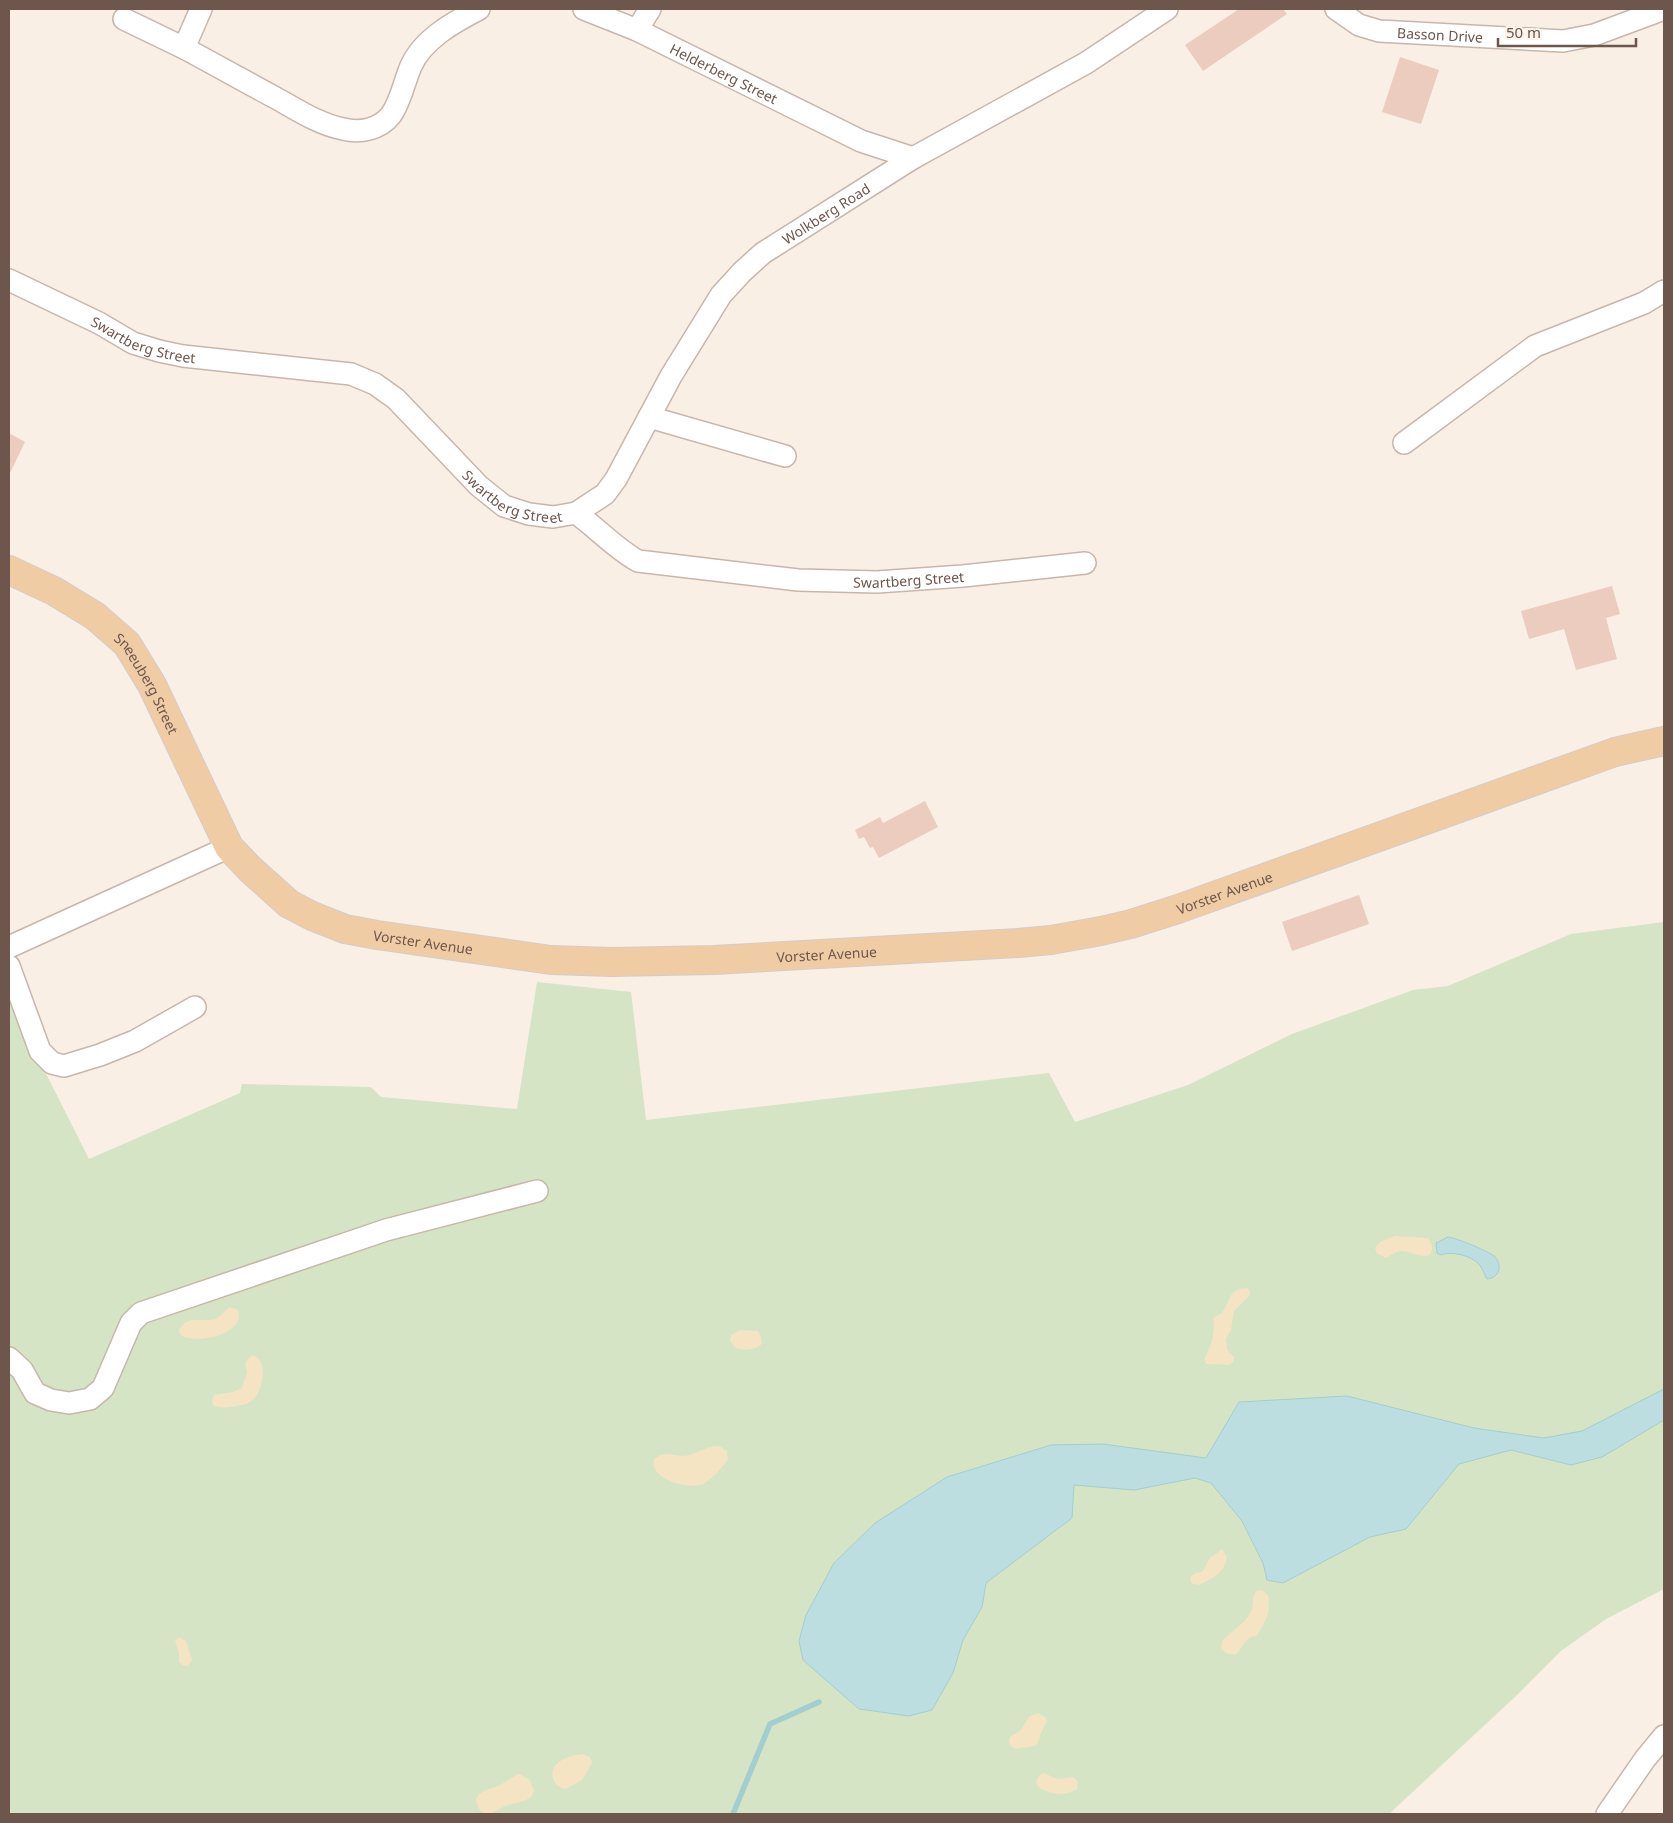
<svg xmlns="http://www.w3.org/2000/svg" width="1673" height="1823" font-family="'Noto Sans',sans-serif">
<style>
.green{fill:#d5e4c5}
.sand{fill:#f4e4c3}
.water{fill:#bcdee0;stroke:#a3ced0}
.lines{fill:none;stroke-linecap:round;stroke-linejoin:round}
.stream{stroke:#a3ced0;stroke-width:5.5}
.building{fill:#ebccbf}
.minor-casing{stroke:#c8b6ac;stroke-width:24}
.major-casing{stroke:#d4ccca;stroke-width:30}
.minor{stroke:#fff;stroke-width:21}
.major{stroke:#f0cca5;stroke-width:28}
.labels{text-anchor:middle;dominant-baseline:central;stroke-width:4.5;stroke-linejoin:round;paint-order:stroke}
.street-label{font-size:14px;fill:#6e564d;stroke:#fcf3ea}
</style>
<rect width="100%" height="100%" fill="#f9efe4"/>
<polygon class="green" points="1664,922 1664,1589 1606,1619 1561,1651 1516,1696 1389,1814 9,1814 9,1000 89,1159 240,1093 242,1084 371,1087 381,1097 517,1109 537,982 631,992 646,1120 1049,1073 1075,1122 1188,1085 1292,1034 1413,990 1448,986 1571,934"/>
<g class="sand">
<path d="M1395 1236 1428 1238C1431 1242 1432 1244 1432 1249 1430 1264 1409 1250 1401 1251 1395 1252 1391 1255 1386 1258L1377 1253 1375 1248 1380 1242Z"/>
<path d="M1247 1288 1250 1291 1249 1296 1234 1311 1231 1330 1226 1339 1227 1350 1234 1357V1361L1229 1365 1206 1364 1204 1360C1211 1345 1216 1334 1213 1318 1216 1316 1220 1315 1223 1311 1231 1300 1228 1289 1247 1288Z"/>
<path d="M230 1307 238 1310C247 1335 192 1346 180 1334L179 1330C187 1314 201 1323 215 1319 221 1317 225 1310 230 1307Z"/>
<path d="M740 1330 758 1331 761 1337 762 1344C754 1351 743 1351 734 1347L730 1341 731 1335Z"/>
<path d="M252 1355C269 1359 263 1389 254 1399 249 1404 243 1405 236 1406 228 1408 221 1409 213 1405L212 1400 214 1395 233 1392 242 1388 247 1373 245 1363Z"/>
<path d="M719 1446 727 1451 728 1460C722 1467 712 1480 703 1484 691 1490 649 1480 654 1460 662 1450 674 1456 684 1456 696 1455 704 1446 719 1446Z"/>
<path d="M1222 1549 1227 1557C1225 1573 1212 1578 1199 1585L1192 1584 1190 1579C1192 1572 1198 1574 1203 1571L1210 1558Z"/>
<path d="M1258 1590 1264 1591 1269 1597C1268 1602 1270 1609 1268 1614 1267 1618 1259 1633 1257 1636 1243 1637 1244 1648 1235 1655L1226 1653 1221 1648 1222 1641C1231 1631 1245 1624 1251 1612 1255 1604 1250 1596 1258 1590Z"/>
<polygon points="179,1637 186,1641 192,1660 188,1666 184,1666 179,1662 179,1653 175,1641"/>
<path d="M1038 1713 1045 1717 1047 1721 1041 1733 1037 1745C1034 1747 1022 1747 1016 1749L1011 1746 1009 1742 1010 1737 1021 1730 1029 1717Z"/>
<path d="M582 1754 590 1757 592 1763 582 1780 566 1789C552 1788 547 1770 559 1762 565 1757 575 1755 582 1754Z"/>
<path d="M1043 1773 1058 1779 1074 1777 1078 1782 1077 1789C1067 1797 1047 1794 1037 1786 1036 1781 1037 1776 1043 1773Z"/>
<path d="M519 1774 530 1780 534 1790 532 1796C524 1803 515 1802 506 1806 492 1812 482 1823 476 1800 480 1789 489 1790 498 1786 506 1782 511 1777 519 1774Z"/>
</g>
<g class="water">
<path d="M1448 1237C1454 1237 1491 1252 1495 1257 1503 1266 1499 1278 1487 1279 1484 1274 1483 1269 1479 1264 1470 1255 1452 1251 1440 1255L1437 1253 1436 1243Z"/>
<polygon points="1664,1389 1664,1420 1602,1457 1571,1465 1511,1450 1459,1464 1406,1529 1370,1537 1283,1583 1267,1580 1263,1563 1242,1521 1211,1483 1195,1478 1134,1490 1074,1485 1072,1518 986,1583 982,1607 963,1640 953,1673 932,1710 909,1716 859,1709 803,1660 799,1641 806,1615 834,1563 875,1523 947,1477 1051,1445 1103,1444 1206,1458 1239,1402 1347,1396 1474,1428 1544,1438 1582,1431"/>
</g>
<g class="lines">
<polyline class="stream" points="733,1814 770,1724 819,1702"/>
</g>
<g class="building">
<polygon points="1239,9 1283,9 1287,14 1203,71 1185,45"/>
<polygon points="1400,57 1439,70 1421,124 1382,112"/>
<polygon points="9,433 25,442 9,475"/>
<polygon points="1612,586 1620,614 1606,618 1617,659 1576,670 1564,629 1529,639 1521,611"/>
<polygon points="925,801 938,827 879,858 873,847 870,848 864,837 859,839 855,830 880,817 883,823"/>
<polygon points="1359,895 1369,924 1292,951 1282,922"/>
</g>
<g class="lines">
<defs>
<g id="minor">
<path d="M201 9 184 48C214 64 244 81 274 97 296 109 318 124 343 129 360 133 379 130 391 115 401 101 404 82 411 66 423 39 454 22 479 9"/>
<path id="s1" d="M584 9 637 30 861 141 913 158"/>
<path id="s2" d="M1336 9 1359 25 1379 31 1563 41 1594 35 1664 9"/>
<polyline points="124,19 184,48"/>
<polyline points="637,30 650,9"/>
<path id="s3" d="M9 280 99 323 133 343 159 351 183 356 351 374 375 384 396 399 479 486 504 506 529 514 553 517 576 513C598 529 616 549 638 561L798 580 877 582 963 576 1085 563"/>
<polyline points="649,417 785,456"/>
<polyline points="1404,443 1535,346 1644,303 1664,291"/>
<path id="s4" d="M576 513 605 494 616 479 671 376 721 295 742 272 763 253 913 158 1086 63 1167 9"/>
<polyline points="9,947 229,847"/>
<polyline points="9,966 40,1051 52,1063 64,1066 100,1055 135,1041 195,1007"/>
<polyline points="9,1358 22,1370 35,1393 51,1400 69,1403 90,1399 103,1388 131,1323 141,1313 386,1230 537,1191"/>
<polyline points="1607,1814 1645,1759 1664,1736"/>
</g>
<g id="major">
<path id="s5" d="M9 570 54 591 95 616 127 644 152 685 229 847 250 869 289 904 312 916 345 929 377 935 551 960 612 962 714 960 1018 943 1051 940 1101 931 1131 924 1178 909 1615 752 1664 741"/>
</g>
</defs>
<use href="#minor" class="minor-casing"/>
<use href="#major" class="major-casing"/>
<use href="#minor" class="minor"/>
<use href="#major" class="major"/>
</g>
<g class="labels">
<g class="street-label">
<text stroke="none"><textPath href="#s2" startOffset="110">Basson Drive</textPath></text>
<text stroke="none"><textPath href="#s1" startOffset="154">Helderberg Street</textPath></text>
<text stroke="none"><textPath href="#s4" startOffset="399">Wolkberg Road</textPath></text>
<text stroke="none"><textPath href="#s3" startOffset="148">Swartberg Street</textPath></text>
<text stroke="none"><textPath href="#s3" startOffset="568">Swartberg Street</textPath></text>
<text stroke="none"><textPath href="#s3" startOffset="988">Swartberg Street</textPath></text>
<text stroke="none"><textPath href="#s5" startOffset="184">Sneeuberg Street</textPath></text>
<text stroke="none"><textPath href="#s5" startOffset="1401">Vorster Avenue</textPath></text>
<text stroke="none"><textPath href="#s5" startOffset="591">Vorster Avenue</textPath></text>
<text stroke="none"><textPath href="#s5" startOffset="996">Vorster Avenue</textPath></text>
</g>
</g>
<rect width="1673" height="1823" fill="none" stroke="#6e564d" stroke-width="20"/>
<path d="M1498 38v8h138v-8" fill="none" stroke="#6e564d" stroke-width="2.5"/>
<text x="1506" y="38" font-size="15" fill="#6e564d" stroke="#fcf3ea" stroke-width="4" paint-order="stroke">50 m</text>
</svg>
